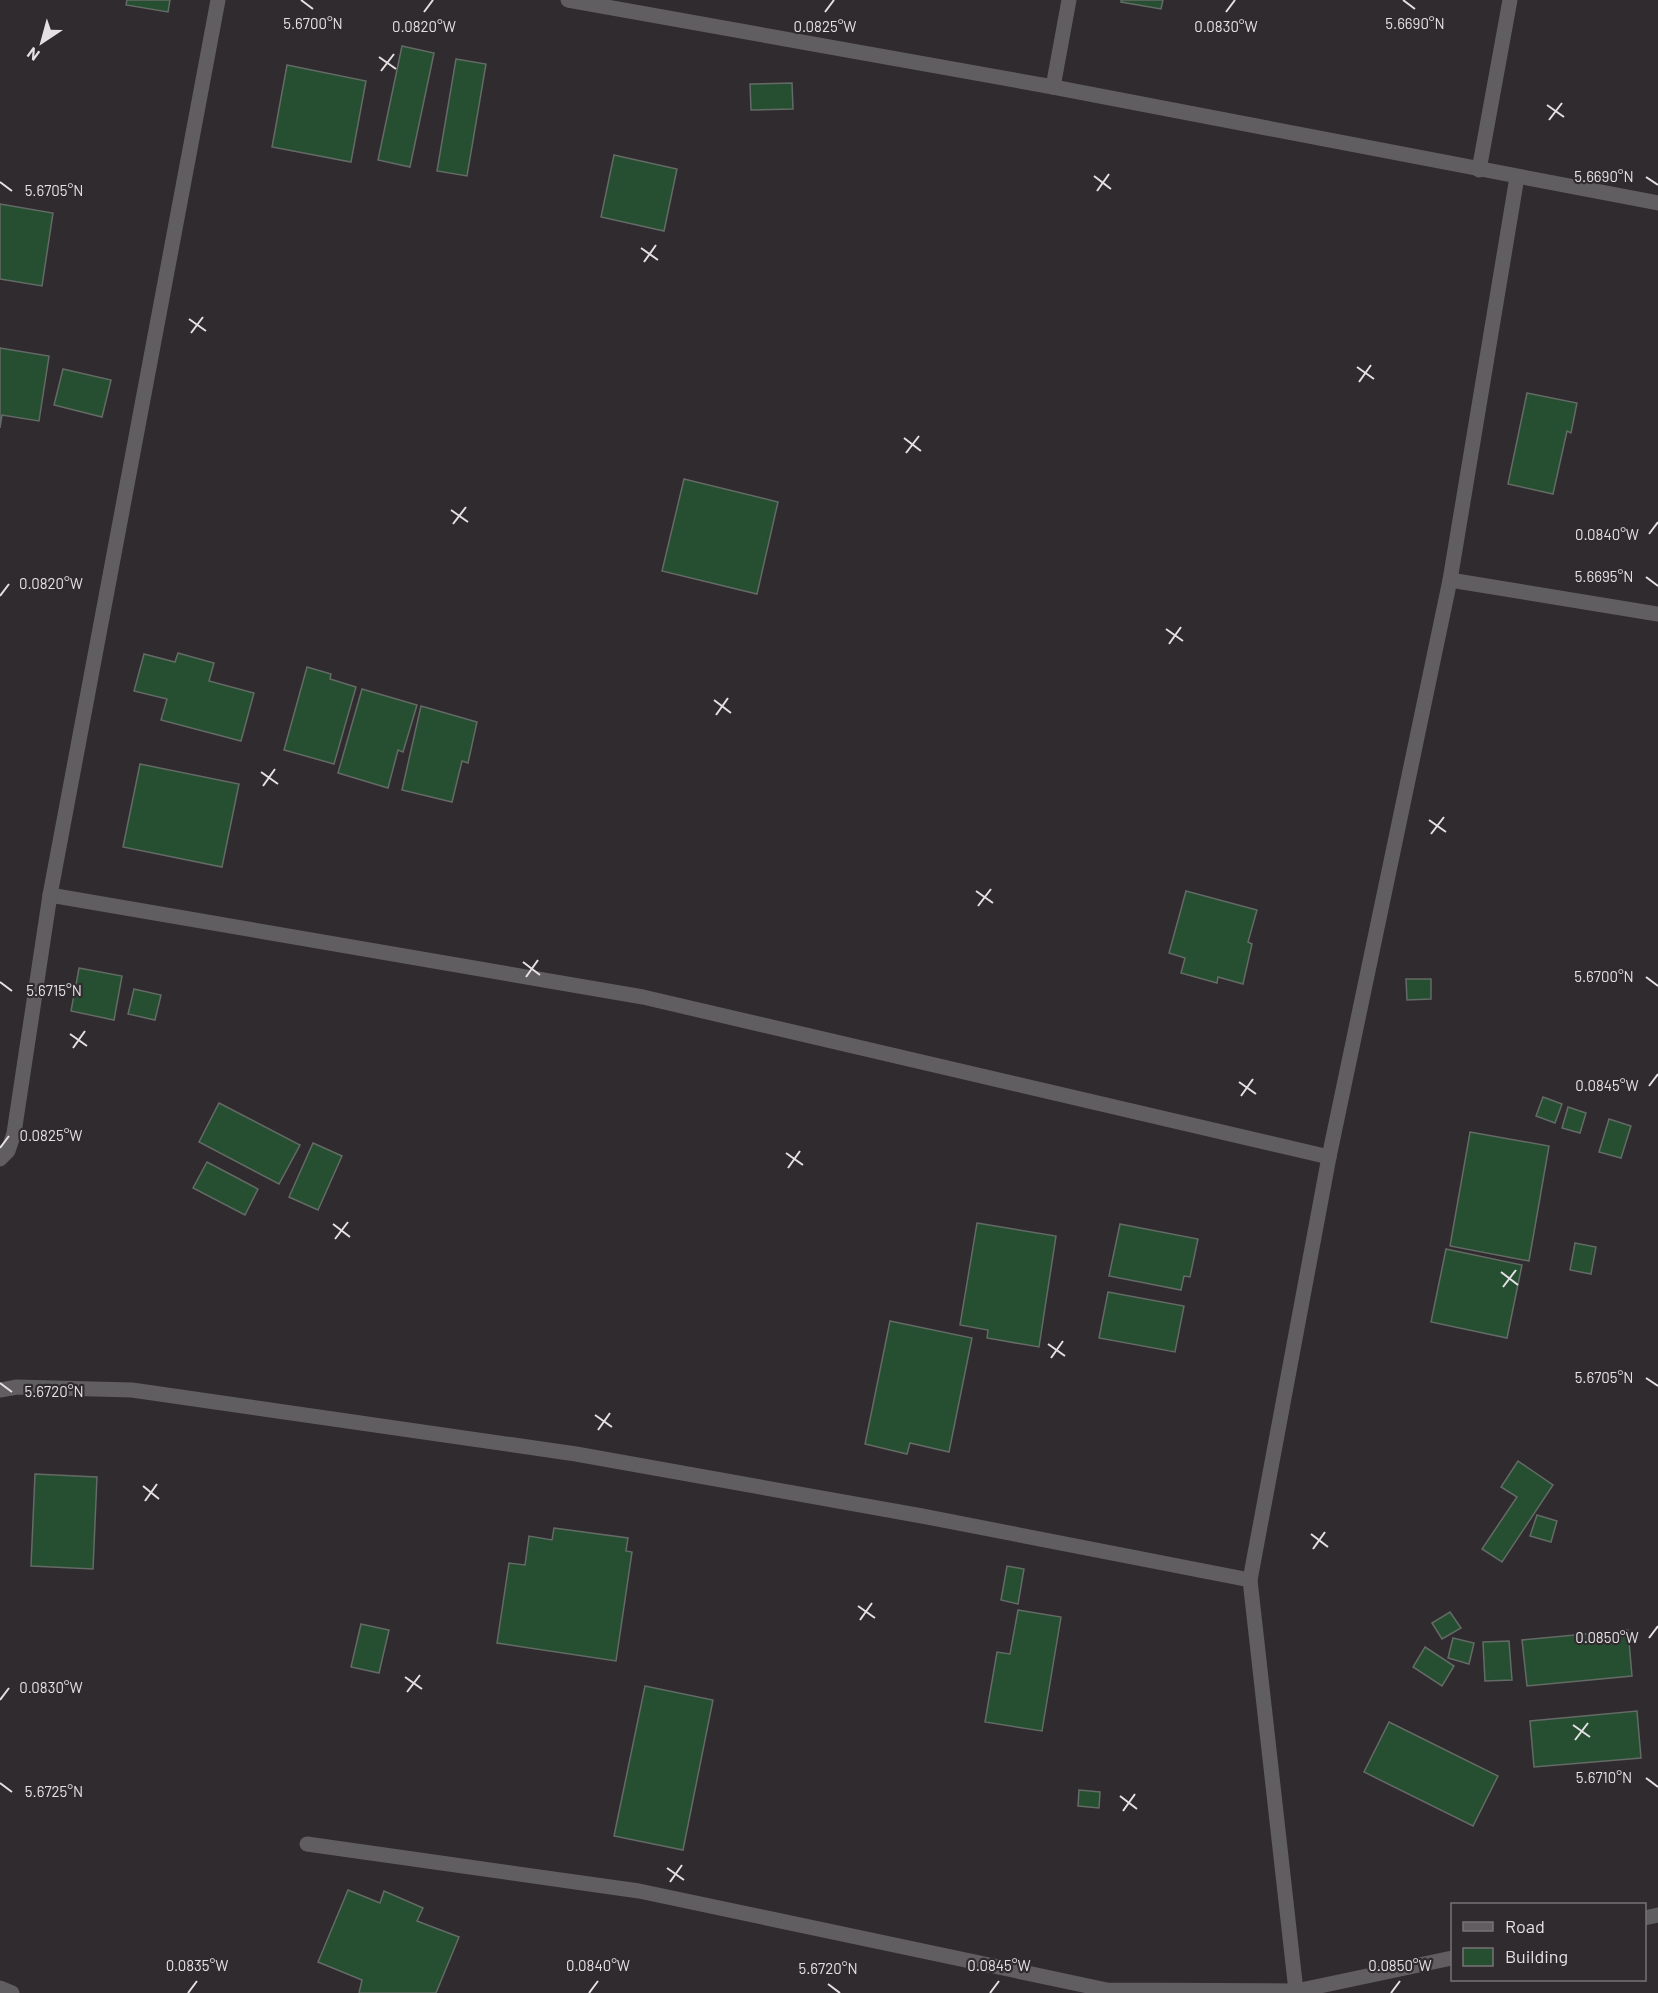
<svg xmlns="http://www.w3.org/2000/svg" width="1658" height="1993" font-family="Barlow,sans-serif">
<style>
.building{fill:#264f32;stroke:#646a65;stroke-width:1.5}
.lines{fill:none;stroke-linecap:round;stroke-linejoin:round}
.minor{stroke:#605e60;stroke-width:15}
.ticks{fill:none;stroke:#e4e0e3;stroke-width:2}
.ticks-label{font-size:15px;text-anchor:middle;fill:#e4e0e3;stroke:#2f2b2f;stroke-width:4.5;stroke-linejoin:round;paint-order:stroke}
</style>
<rect width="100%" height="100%" fill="#2f2b2f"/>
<g class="building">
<polygon points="127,0 170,0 168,12 126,5"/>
<polygon points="1121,0 1163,0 1161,9 1121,2"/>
<polygon points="402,46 434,53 410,167 378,160"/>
<polygon points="456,59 486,64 467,176 437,171"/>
<polygon points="287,65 366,81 351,162 272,147"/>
<polygon points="792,83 793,109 751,110 750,84"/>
<polygon points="614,155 677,169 664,231 601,217"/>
<polygon points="0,204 53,213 42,286 0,279"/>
<polygon points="0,348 49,356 39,421 2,415 0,428"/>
<polygon points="63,369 111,380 102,417 54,405"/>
<polygon points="1527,393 1577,403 1571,433 1567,431 1553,494 1508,484"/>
<polygon points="684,479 778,502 757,594 662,571"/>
<polygon points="178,653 214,663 209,681 254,693 241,741 161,720 167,699 134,691 144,654 175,662"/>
<polygon points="307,667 331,674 330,679 356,687 334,764 284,750"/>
<polygon points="362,689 417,705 403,752 398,750 388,788 338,773"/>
<polygon points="421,706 477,722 468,763 462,761 452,802 402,790"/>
<polygon points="140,764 239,784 222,867 123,847"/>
<polygon points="1186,891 1257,910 1248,942 1252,944 1243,984 1218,977 1217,983 1181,973 1185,958 1169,953"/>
<polygon points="79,968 122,976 114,1020 71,1011"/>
<polygon points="1406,979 1431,979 1431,999 1407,1000"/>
<polygon points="134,989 161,995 155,1020 128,1014"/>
<polygon points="1543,1097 1562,1104 1555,1123 1536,1116"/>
<polygon points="219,1103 300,1145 279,1184 199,1142"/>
<polygon points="1568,1107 1586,1113 1580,1133 1562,1128"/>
<polygon points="1609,1119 1631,1126 1621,1158 1599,1152"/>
<polygon points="1470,1132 1549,1146 1529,1261 1450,1246"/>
<polygon points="313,1143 342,1156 318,1210 289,1197"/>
<polygon points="207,1162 258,1189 245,1215 193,1188"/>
<polygon points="977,1223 1056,1236 1039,1347 987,1338 988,1330 960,1325"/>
<polygon points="1120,1224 1198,1239 1190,1277 1184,1276 1181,1290 1109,1276"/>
<polygon points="1575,1243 1596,1247 1591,1274 1570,1270"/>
<polygon points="1446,1249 1522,1265 1507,1338 1431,1322"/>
<polygon points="1108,1292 1184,1306 1175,1352 1099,1338"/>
<polygon points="890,1321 972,1338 949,1452 910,1443 907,1454 865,1444"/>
<polygon points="1518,1461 1553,1485 1502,1562 1482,1549 1517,1497 1501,1487"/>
<polygon points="35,1474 97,1477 93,1569 31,1566"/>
<polygon points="1537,1515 1557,1521 1551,1542 1530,1536"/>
<polygon points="554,1528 628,1538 626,1551 632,1552 616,1661 497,1643 509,1563 525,1565 529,1536 552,1540"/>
<polygon points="1007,1566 1024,1569 1018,1604 1001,1600"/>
<polygon points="1018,1610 1061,1617 1042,1731 985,1722 997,1652 1010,1654"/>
<polygon points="1450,1612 1461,1628 1442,1639 1432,1623"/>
<polygon points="361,1624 389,1630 379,1673 351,1667"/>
<polygon points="1628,1630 1632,1676 1527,1686 1522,1640"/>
<polygon points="1453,1638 1474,1643 1469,1664 1448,1658"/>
<polygon points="1509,1641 1512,1680 1485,1681 1483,1642"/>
<polygon points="1425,1647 1454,1666 1442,1686 1413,1667"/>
<polygon points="645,1686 713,1700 683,1850 614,1836"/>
<polygon points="1637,1711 1641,1758 1534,1767 1530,1721"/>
<polygon points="1389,1722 1498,1776 1473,1826 1364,1772"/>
<polygon points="1079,1790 1100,1792 1099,1808 1078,1806"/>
<polygon points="348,1890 380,1903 384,1891 423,1908 417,1921 459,1937 436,1993 359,1993 362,1980 318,1962"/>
</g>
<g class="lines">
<g class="minor">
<polyline points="568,0 1053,87 1658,203"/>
<polyline points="1053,87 1069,0"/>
<polyline points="1479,170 1510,0"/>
<polyline points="1450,580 1658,614"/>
<polyline points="50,895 643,997 1329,1157"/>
<polyline points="0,1159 8,1151 14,1133 50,895 218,0"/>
<polyline points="0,1390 17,1387 132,1390 576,1454 922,1516 1250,1580"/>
<polyline points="307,1844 639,1891 1107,1990 1296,1991 1452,1958"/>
<polyline points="1644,1918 1658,1915"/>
<polyline points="0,1988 12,1993"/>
<polyline points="1296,1991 1250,1580 1329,1157 1450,580 1517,177"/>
</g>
</g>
<path class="ticks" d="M301 0 313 9M1403 0 1415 9M424 12 433 0M825 12 834 0M1226 12 1235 0M379 57 396 69M381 71 394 54M1547 105 1564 117M1549 120 1562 103M1094 176 1111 189M1646 177 1658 185M0 182 12 191M1097 191 1109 174M641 248 658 260M644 262 656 245M189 319 206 331M191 333 203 317M1357 367 1374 379M1359 382 1371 365M904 438 921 451M906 453 919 436M451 510 468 522M453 524 466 507M1649 534 1658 522M1646 577 1658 586M0 596 9 584M1166 629 1183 641M1169 644 1181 627M714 700 731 713M716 715 728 698M261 772 278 784M263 786 275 769M1429 820 1446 832M1431 834 1444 817M976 891 993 903M978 906 991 889M523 962 540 975M526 977 538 960M1646 977 1658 986M0 982 12 991M70 1034 87 1046M73 1048 85 1031M1239 1082 1256 1094M1649 1086 1658 1074M1241 1096 1253 1079M0 1148 9 1136M786 1153 803 1165M788 1168 800 1151M333 1224 350 1237M335 1239 348 1222M1501 1272 1518 1285M1503 1287 1516 1270M1048 1344 1065 1356M1051 1358 1063 1341M1646 1378 1658 1386M0 1383 12 1392M595 1415 612 1427M598 1430 610 1413M143 1486 159 1499M145 1501 157 1484M1311 1534 1328 1547M1313 1549 1325 1532M858 1606 875 1618M860 1620 872 1603M1649 1638 1658 1626M405 1677 422 1689M407 1692 420 1675M0 1700 9 1688M1573 1725 1590 1737M1575 1740 1588 1723M1646 1778 1658 1787M0 1783 12 1792M1120 1796 1137 1809M1123 1811 1135 1794M667 1868 684 1880M670 1882 682 1865M828 1984 840 1993M188 1993 197 1981M589 1993 598 1981M990 1993 999 1981M1391 1993 1400 1981"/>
<g class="ticks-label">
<text x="313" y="29">5.6700°N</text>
<text x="1415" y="29">5.6690°N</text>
<text x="424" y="32">0.0820°W</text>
<text x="825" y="32">0.0825°W</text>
<text x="1226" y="32">0.0830°W</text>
<text x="1604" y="182">5.6690°N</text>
<text x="54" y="196">5.6705°N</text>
<text x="1607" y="540">0.0840°W</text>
<text x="1604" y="582">5.6695°N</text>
<text x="51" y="589">0.0820°W</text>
<text x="1604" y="982">5.6700°N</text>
<text x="54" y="996">5.6715°N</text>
<text x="1607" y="1091">0.0845°W</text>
<text x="51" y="1141">0.0825°W</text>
<text x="1604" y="1383">5.6705°N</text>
<text x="54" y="1397">5.6720°N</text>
<text x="1607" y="1643">0.0850°W</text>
<text x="51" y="1693">0.0830°W</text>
<text x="1604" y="1783">5.6710°N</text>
<text x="54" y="1797">5.6725°N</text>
<text x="197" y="1971">0.0835°W</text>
<text x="598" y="1971">0.0840°W</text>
<text x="999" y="1971">0.0845°W</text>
<text x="1400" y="1971">0.0850°W</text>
<text x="828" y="1974">5.6720°N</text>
</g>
<rect x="1451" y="1903" width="195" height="78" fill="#2f2b2f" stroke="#777377" stroke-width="1.5"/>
<rect x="1463" y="1922" width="30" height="9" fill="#605e60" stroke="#777377" stroke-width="1.5"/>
<text x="1505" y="1933" font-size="18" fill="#e4e0e3">Road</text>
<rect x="1463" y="1948" width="30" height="18" fill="#264f32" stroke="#777377" stroke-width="1.5"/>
<text x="1505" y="1963" font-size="18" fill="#e4e0e3">Building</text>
<g transform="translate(42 42) rotate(216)" stroke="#2f2b2f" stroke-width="4.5" paint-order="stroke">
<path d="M0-4.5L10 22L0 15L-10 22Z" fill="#e4e0e3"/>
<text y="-9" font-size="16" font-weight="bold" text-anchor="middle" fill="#e4e0e3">N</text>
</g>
</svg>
